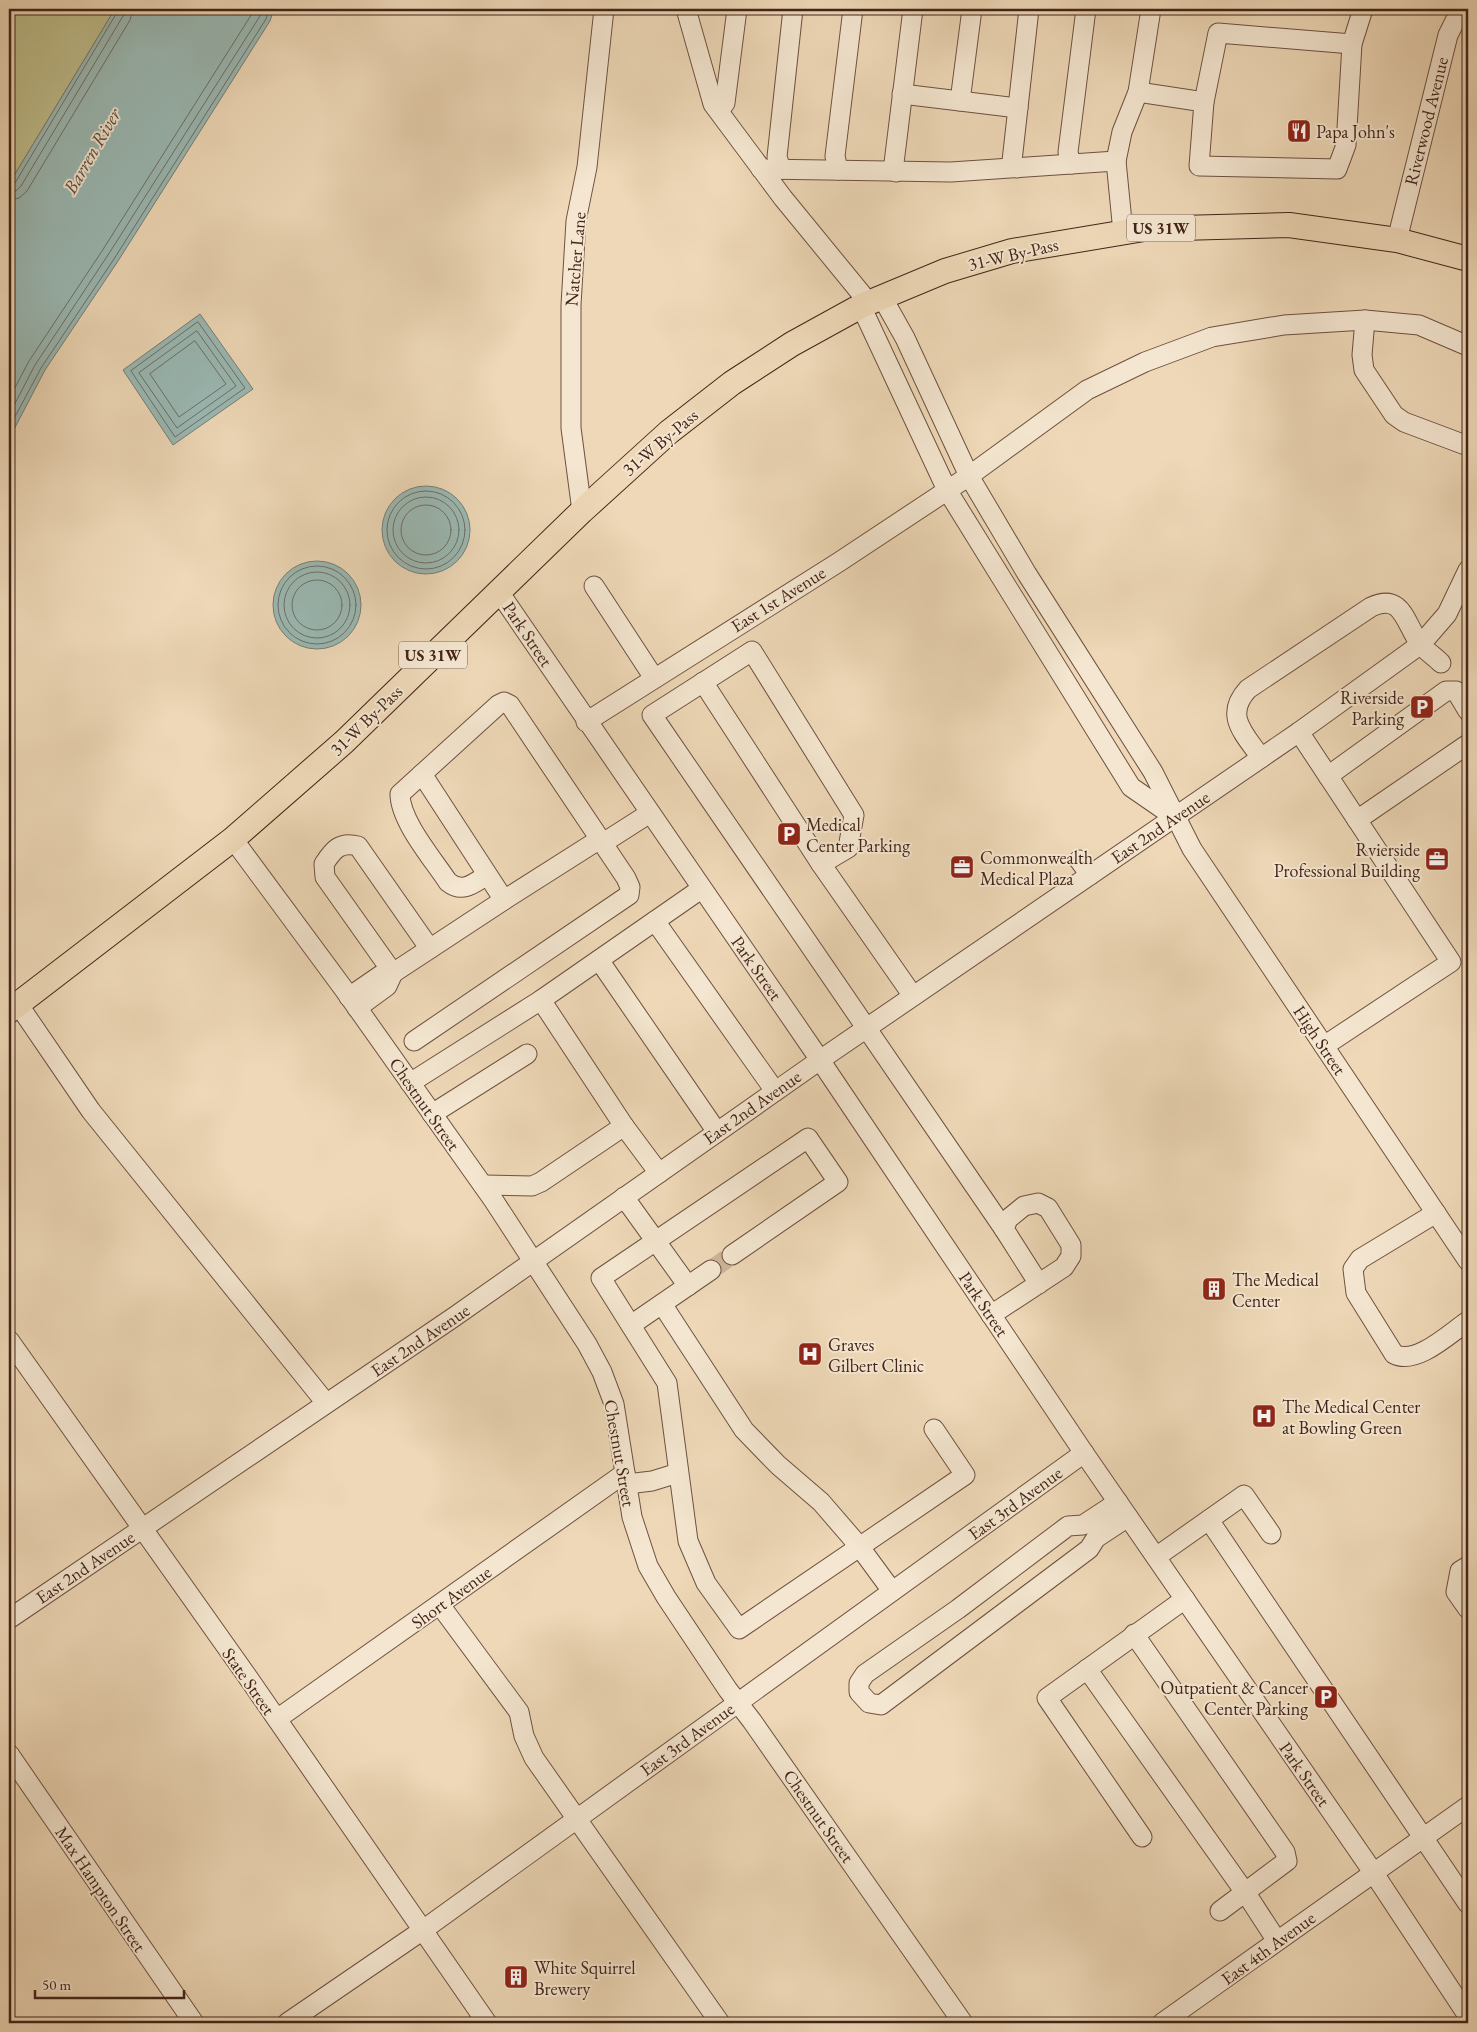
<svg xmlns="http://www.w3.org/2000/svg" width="1477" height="2032" font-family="'EB Garamond',serif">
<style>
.green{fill:#bebd8b;stroke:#807052}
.water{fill:#9ab9b4;stroke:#777d76}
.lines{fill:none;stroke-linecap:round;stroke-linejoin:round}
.shore{stroke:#6e6e66;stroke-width:1}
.minor-tunnel{stroke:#ccb497;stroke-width:19;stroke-dasharray:19 9;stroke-linecap:butt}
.minor-casing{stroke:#6e5140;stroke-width:21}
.major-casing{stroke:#432419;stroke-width:26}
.minor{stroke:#f4e6d0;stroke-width:19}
.major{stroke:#eed8b7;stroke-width:24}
.labels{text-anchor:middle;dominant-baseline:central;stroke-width:4;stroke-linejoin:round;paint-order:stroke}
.shield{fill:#f4e6d0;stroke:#785e50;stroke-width:1}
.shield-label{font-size:16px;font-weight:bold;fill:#432419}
.street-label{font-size:18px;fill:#432419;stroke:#f4e6d0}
.poi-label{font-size:18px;fill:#432419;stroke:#f4e6d0;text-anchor:start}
.water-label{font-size:19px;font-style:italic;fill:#594940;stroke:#f4e6d0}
</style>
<rect width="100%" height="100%" fill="#eed8b7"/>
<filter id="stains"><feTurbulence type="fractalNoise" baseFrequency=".004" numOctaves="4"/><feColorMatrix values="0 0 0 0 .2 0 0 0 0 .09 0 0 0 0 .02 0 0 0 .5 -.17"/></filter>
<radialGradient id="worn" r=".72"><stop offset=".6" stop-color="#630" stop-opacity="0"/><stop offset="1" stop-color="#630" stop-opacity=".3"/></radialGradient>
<polygon class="green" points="9,9 115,9 9,184"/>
<g class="water">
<polygon points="115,9 274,9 270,21 118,261 45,370 9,439 9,184"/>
<polygon points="200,314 253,389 173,445 123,370"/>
<circle cx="426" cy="530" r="44"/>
<circle cx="317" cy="605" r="44"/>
</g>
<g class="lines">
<g class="shore">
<polyline points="9,186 15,183 119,9"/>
<polyline points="9,192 16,191 21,186 123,16 125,9"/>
<polyline points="9,200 19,198 27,191 130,20 133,9"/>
<polygon points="198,322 245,388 175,437 131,371"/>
<polygon points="197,331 236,386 177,428 139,373"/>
<polygon points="195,341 226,384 179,417 150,374"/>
<polyline points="9,399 29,361 102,251 255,9"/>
<polyline points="9,415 35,365 108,255 260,16 262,9"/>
<polyline points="9,428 41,368 114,259 266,19 269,9"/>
<circle cx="426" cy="530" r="39"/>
<circle cx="426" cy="530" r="33"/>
<circle cx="426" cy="530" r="25"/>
<circle cx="317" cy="605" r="39"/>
<circle cx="317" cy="605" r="33"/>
<circle cx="317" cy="605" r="25"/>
</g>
<polyline class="minor-tunnel" points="711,1270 732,1255"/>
<defs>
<g id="minor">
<polyline points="686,9 713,104 783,198 869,303"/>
<polyline points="1138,92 1204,102 1199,166 1337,169 1346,145 1352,44 1363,9"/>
<polyline points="902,94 1018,108"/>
<polyline points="960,101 972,9"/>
<polyline points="1204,102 1218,33 1352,44"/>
<polyline points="719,111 725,103 737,9"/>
<polyline points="1116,161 1122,132 1138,92 1151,9"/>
<polyline points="1071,164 1068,152 1086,9"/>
<polyline points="1017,168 1012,161 1029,9"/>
<polyline points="761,169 951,172 1116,161 1123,232"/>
<polyline points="781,169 777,157 793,9"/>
<polyline points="838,170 835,156 853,9"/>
<polyline points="896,172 894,163 913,9"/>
<polyline points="1397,240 1448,35 1455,21 1468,9"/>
<polyline points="882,297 905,338 969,476 1027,574 1153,772 1192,849 1468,1261"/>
<polyline points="861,306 947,490 1131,787 1173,816"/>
<polyline points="1365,320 1362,355 1364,370 1394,415 1404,422 1468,446"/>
<polyline points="582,511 571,428 571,305 576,221 587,167 604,9"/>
<polyline points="594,586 654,678"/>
<polyline points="499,592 820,1060 1084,1453 1373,1872 1468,2016"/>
<polyline points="703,682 821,864"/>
<polyline points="586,722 839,562 969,476 1087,390 1145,362 1212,337 1284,325 1365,320 1419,325 1468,346"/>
<polyline points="1299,732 1451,962 1324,1046"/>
<path d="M1261 758C1245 734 1223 716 1248 689L1371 607C1403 592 1405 624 1420 644 1426 651 1435 657 1441 663"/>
<polyline points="422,774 504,900 600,839"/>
<polyline points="1328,776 1446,691 1456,691 1468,711"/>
<polyline points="1357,820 1468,744"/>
<polyline points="233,839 346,992 494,1201 587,1344 602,1372 614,1404 632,1517 648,1566 666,1597 728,1690 752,1721 963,2023"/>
<polyline points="603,843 650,813"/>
<polyline points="1079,860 1090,875"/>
<polyline points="655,921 775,1091"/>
<path d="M430 949 358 846C340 841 333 850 324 864L325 877 393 973 504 900"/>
<polyline points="599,960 717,1132"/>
<polyline points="913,996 821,864 848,848 854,815 752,651 652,715 1004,1229"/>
<polyline points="349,997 381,975 393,973 387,986 357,1008"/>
<polyline points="18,1004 91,1111 326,1403"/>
<path d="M414 1041 629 895 630 887 626 878 510 705 504 702 498 705 400 794C400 821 433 859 448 882 463 894 474 883 487 875"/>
<polyline points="410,1083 541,1000"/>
<polyline points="432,1114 527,1054"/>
<polyline points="624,1126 659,1173"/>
<polyline points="483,1185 532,1186 541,1182 624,1126 541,1000 701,889"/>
<polyline points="624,1197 688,1286"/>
<path d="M1436 1213 1360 1259 1353 1269 1356 1293 1394 1354C1416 1366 1450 1333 1468 1321"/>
<polyline points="732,1255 838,1182 808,1138 601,1278 667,1383 688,1541 706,1583 739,1629 965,1475 934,1429"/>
<polyline points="662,1304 744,1430 778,1465 821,1502 859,1546 892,1591"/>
<polyline points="991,1315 1064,1267 1071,1256 1071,1245 1048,1208 1038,1203 1024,1206 1008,1219 1004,1229 1039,1284"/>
<polyline points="631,1325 711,1270"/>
<polyline points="9,1340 247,1676 487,2023"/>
<polyline points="627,1484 652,1481 678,1473"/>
<polyline points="1118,1502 1083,1525 1068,1526 958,1609 865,1674 859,1683 859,1692 869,1703 881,1705 1089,1549 1096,1538 1128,1517"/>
<polyline points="1209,1520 1468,1904"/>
<polyline points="1156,1557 1244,1495 1271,1534"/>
<polyline points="1468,1566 1460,1571 1456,1592 1468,1609"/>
<polyline points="440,1605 519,1712 524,1736 534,1758 720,2023"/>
<polyline points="9,1619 454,1317 820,1060 1299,732 1421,644 1447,614 1468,570"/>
<polyline points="1134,1634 1285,1852 1287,1861 1220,1911"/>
<polyline points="1087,1669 1249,1898 1277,1941"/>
<polyline points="277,1719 625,1473"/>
<polyline points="9,1754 194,2023"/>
<polyline points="1142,1837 1047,1698 1185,1599"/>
<polyline points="287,2023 423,1930 1084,1453"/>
<polyline points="1162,2023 1468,1806"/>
</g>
<polyline id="major" points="9,1011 233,839 344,742 582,511 669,432 732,383 792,344 861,306 945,271 1012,251 1144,229 1289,225 1397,240 1468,259"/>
</defs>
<use href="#minor" class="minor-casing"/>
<use href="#major" class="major-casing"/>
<use href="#minor" class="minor"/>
<use href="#major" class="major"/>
</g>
<defs>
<symbol id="restaurant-square" viewBox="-11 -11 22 22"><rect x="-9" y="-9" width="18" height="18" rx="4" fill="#8f2418" stroke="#f4e6d0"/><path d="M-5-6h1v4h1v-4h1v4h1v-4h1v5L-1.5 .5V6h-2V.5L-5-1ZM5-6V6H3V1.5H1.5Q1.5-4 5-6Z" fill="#fff"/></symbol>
<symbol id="parking-square" viewBox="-11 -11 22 22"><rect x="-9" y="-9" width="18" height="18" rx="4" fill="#8f2418" stroke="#f4e6d0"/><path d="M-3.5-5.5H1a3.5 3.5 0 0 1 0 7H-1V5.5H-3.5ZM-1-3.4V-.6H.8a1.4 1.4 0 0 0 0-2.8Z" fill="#fff"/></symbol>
<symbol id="office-square" viewBox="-11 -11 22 22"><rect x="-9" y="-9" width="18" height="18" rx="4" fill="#8f2418" stroke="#f4e6d0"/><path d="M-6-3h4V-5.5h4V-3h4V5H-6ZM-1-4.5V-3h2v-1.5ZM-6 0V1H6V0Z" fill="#fff"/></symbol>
<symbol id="building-square" viewBox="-11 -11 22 22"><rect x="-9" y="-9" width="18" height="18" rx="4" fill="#8f2418" stroke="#f4e6d0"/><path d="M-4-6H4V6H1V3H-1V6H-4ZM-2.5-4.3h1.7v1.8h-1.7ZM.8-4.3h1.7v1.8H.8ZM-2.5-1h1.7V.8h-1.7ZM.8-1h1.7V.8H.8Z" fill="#fff"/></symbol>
<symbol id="hospital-square" viewBox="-11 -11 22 22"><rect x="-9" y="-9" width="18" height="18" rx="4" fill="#8f2418" stroke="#f4e6d0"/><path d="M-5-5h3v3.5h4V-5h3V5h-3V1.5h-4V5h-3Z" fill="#fff"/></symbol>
</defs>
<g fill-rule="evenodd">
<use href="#restaurant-square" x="1285" y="117" width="28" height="28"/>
<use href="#parking-square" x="1408" y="693" width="28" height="28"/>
<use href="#parking-square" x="775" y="820" width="28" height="28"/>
<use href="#office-square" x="1423" y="845" width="28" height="28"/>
<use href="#office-square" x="948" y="853" width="28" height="28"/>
<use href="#building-square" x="1200" y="1275" width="28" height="28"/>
<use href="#hospital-square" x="796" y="1340" width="28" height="28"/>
<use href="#hospital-square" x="1250" y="1402" width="28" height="28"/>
<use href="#parking-square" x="1312" y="1683" width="28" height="28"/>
<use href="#building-square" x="502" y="1963" width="28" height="28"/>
</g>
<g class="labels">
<g class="shield">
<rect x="1127" y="214.5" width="68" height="27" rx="4"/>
<rect x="399" y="641.5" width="68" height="27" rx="4"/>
</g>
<g class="shield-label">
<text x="1161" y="228">US 31W</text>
<text x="433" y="655">US 31W</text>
</g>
<g class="street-label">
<text transform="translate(1426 121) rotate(-76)">Riverwood Avenue</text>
<text transform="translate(1013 254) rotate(-13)">31-W By-Pass</text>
<text transform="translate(575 259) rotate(-85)">Natcher Lane</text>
<text transform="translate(660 442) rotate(-40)">31-W By-Pass</text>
<text transform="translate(778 599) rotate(-32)">East 1st Avenue</text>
<text transform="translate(528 634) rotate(56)">Park Street</text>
<text transform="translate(366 720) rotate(-44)">31-W By-Pass</text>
<text transform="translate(1160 827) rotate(-34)">East 2nd Avenue</text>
<text transform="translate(757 968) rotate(55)">Park Street</text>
<text transform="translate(1320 1040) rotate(56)">High Street</text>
<text transform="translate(425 1104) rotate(55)">Chestnut Street</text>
<text transform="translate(752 1107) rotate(-35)">East 2nd Avenue</text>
<text transform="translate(984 1304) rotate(56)">Park Street</text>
<text transform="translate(420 1340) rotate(-34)">East 2nd Avenue</text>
<text transform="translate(620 1453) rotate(80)">Chestnut Street</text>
<text transform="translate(1015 1503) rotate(-36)">East 3rd Avenue</text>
<text transform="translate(85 1567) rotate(-34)">East 2nd Avenue</text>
<text transform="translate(451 1597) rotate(-36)">Short Avenue</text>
<text transform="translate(249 1681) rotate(55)">State Street</text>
<text transform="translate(687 1739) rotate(-36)">East 3rd Avenue</text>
<text transform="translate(1305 1774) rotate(55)">Park Street</text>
<text transform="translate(819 1816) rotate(55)">Chestnut Street</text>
<text transform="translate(101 1889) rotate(56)">Max Hampton Street</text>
<text transform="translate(1268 1948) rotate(-36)">East 4th Avenue</text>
</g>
<g class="poi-label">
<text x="1316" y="131">Papa John's</text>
<text x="1404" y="697" text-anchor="end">Riverside<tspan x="1404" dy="21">Parking</tspan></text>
<text x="806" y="824">Medical<tspan x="806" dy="21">Center Parking</tspan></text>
<text x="1420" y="849" text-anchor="end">Rvierside<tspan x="1420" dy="21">Professional Building</tspan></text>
<text x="980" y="857">Commonwealth<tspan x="980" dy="21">Medical Plaza</tspan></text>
<text x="1232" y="1279">The Medical<tspan x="1232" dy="21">Center</tspan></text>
<text x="828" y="1344">Graves<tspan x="828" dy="21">Gilbert Clinic</tspan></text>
<text x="1282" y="1406">The Medical Center<tspan x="1282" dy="21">at Bowling Green</tspan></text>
<text x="1308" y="1687" text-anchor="end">Outpatient &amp; Cancer<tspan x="1308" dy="21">Center Parking</tspan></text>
<text x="534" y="1967">White Squirrel<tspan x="534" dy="21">Brewery</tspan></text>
</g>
<g class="water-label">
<text transform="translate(92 151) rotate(-60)">Barren River</text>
</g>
</g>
<rect width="1477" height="2032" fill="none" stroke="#eed8b7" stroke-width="30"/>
<rect x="10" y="10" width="1457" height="2012" fill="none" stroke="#432419" stroke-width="2.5"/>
<rect x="15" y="15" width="1447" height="2002" fill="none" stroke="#432419"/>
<path d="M35 1990v8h149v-8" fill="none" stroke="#432419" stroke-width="2.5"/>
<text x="42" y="1990" font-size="15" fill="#432419" stroke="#f4e6d0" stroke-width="4" paint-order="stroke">50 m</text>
<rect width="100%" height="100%" filter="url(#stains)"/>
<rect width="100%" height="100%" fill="url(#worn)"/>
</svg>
